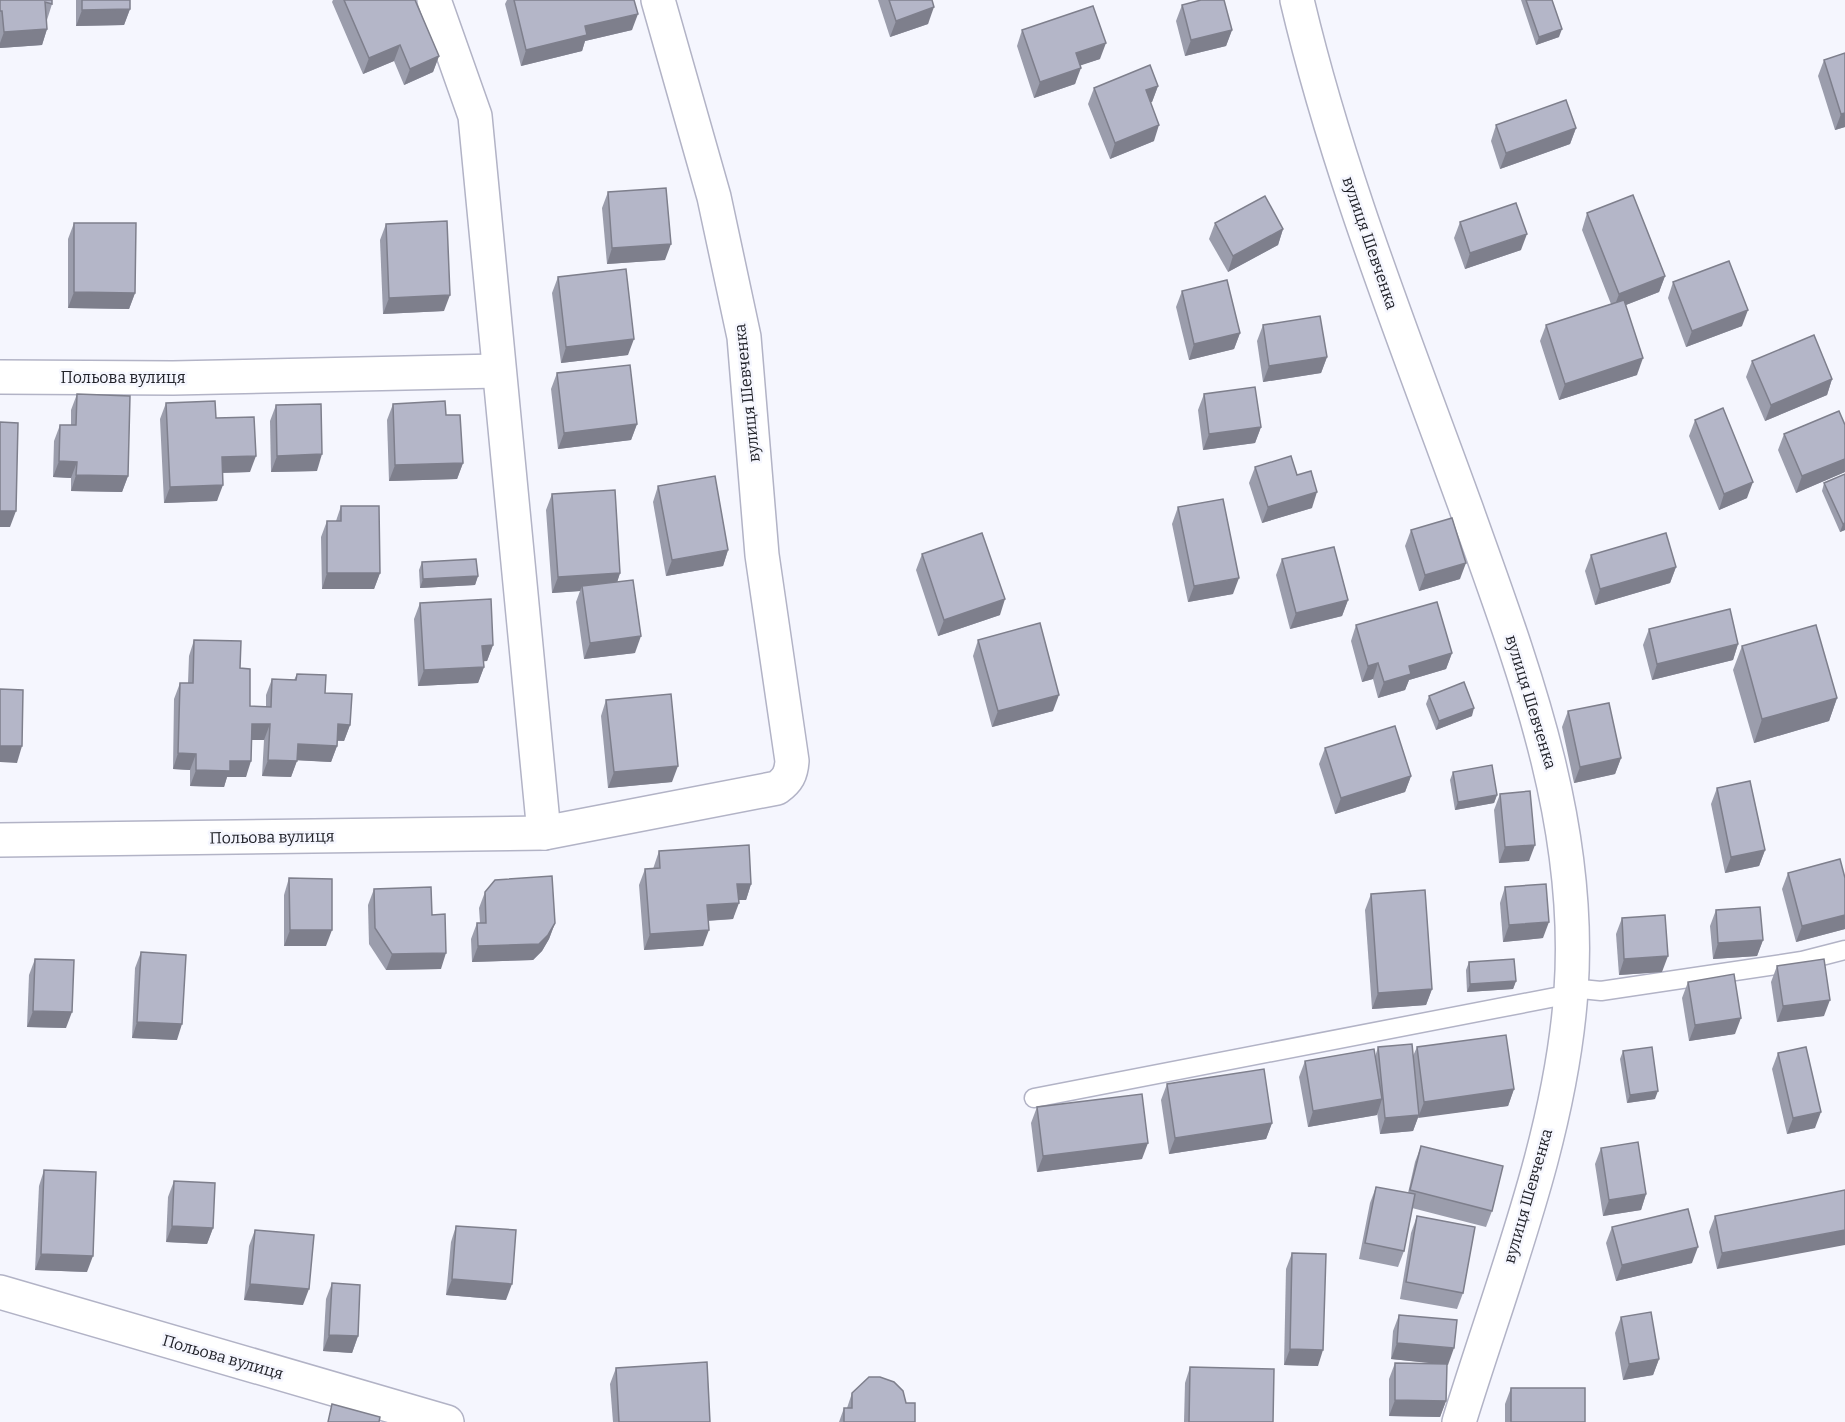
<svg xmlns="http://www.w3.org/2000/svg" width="1845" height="1422" font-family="Bitter,serif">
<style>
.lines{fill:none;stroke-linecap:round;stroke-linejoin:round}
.lane-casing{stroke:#b2b3c6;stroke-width:21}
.street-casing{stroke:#b2b3c6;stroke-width:36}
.secondary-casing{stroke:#b2b3c6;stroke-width:36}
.lane{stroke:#fff;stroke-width:18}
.street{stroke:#fff;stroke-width:33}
.secondary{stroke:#fff;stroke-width:33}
.wall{fill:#9b9dac}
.shaded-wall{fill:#7e7f8c}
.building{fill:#b4b6c8;stroke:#7e7f8c;stroke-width:1.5}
.labels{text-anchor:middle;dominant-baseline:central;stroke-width:5;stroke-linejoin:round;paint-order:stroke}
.street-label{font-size:16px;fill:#1f2027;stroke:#f5f6fe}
</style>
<rect width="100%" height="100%" fill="#f5f6fe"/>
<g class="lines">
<defs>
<g id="lane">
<polyline points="1571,988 1601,991 1802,961 1845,950"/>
<polyline points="1034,1098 1571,994"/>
</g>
<g id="street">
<polyline points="434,0 475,116 544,833"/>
<polyline points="0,377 173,378 498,371"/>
<path d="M0 840 544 833 777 788C788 780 791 774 792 761L762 555 744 337 714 197 658 0"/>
<polyline points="0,1292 447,1422"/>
</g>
<path id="secondary" d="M1297 0C1338 174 1405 340 1466 508 1522 665 1583 821 1571 991 1561 1137 1502 1282 1459 1422"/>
</defs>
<use href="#lane" class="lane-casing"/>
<use href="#street" class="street-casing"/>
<use href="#secondary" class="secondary-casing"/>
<use href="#lane" class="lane"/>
<use href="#street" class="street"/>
<use href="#secondary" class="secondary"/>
</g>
<g class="wall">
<polygon points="0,0 52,0 52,4 47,20 47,29 42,45 0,48"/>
<polygon points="76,0 130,0 130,9 124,25 76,26"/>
<polygon points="333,0 415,0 439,56 433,72 404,85 394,61 363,74 332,2"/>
<polygon points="507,0 634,0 632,30 585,41 582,51 521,66 505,4"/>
<polygon points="878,0 932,0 928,24 890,37"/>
<polygon points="1521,0 1552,0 1559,37 1536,45"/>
<polygon points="1182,5 1232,30 1226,46 1185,56 1176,21"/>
<polygon points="1022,30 1100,59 1080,65 1075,84 1034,98 1017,46"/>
<polygon points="1845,53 1845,127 1835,130 1818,76 1824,60"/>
<polygon points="1158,86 1152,102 1151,102 1154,141 1110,159 1088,104 1094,88"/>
<polygon points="1496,125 1576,128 1570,144 1500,169 1491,141"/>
<polygon points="608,192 665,260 607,264 602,208"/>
<polygon points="1587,213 1665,276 1659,292 1626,305 1637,375 1559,400 1540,341 1546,325 1611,304 1582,230"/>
<polygon points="1460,222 1521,250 1465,269 1454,238"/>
<polygon points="74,223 135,293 129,309 68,308 68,239"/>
<polygon points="1215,223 1283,229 1278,245 1228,272 1209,239"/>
<polygon points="386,224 444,311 383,314 380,240"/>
<polygon points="558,277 628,355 561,363 552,293"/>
<polygon points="1673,282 1742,326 1686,347 1668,298"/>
<polygon points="1182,291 1240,333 1234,349 1189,360 1176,307"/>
<polygon points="1263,325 1327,357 1321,373 1263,382 1257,341"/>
<polygon points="1752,361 1832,379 1827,395 1765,421 1746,377"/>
<polygon points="557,373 637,424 631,440 558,449 551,389"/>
<polygon points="77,394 128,476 122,492 71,491 71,478 53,477 54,441 60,425 71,425 71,410"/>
<polygon points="1204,394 1261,427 1255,443 1203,450 1198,410"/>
<polygon points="166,403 216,418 250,472 222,473 217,501 164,503 160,419"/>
<polygon points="393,404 463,463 457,479 389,481 387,420"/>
<polygon points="276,405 317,471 271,472 270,421"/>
<polygon points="1695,420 1747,498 1719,510 1689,436"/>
<polygon points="1845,425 1845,472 1796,493 1778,450 1784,434"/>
<polygon points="1255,467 1297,475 1312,508 1262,523 1249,483"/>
<polygon points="1845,474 1845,530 1840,532 1822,491 1824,483"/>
<polygon points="658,486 728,550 723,566 666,576 653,502"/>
<polygon points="552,494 620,573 617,582 635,653 584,659 576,602 580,591 552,593 546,510"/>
<polygon points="341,506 380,573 374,589 322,589 321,537 327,521 336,521"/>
<polygon points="1178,507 1233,594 1188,602 1172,524"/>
<polygon points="1411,530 1460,579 1419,591 1405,546"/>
<polygon points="922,554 1000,615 938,636 916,570"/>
<polygon points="1591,555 1676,567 1670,583 1595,605 1585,571"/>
<polygon points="1282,559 1348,600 1342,616 1290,629 1276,575"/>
<polygon points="422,562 478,576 475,585 420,588 419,570"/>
<polygon points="420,603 493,645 487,661 483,661 484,667 478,683 418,686 414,619"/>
<polygon points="1356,625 1452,653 1446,669 1409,680 1405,690 1378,698 1373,679 1362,682 1351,641"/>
<polygon points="1649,629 1738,644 1733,660 1652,680 1643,645"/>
<polygon points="194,640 240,668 250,706 266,707 266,695 272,679 294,680 297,674 325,693 350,725 344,741 337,741 337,746 331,762 297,760 291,777 262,776 264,740 252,740 246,777 227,777 224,787 190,786 190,770 173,769 174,699 180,683 188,683 189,656"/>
<polygon points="978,640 1053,711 992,727 973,656"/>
<polygon points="1742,646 1837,698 1829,721 1754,743 1733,670"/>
<polygon points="1429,696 1472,716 1436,730 1426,704"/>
<polygon points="606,700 672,782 608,788 601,716"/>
<polygon points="1568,711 1621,758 1615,774 1574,783 1562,727"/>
<polygon points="1325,748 1411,776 1405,792 1335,814 1319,764"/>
<polygon points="1453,772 1497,795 1494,803 1455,810 1450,780"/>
<polygon points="1717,788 1765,850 1759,866 1725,873 1711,804"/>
<polygon points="1500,794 1529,861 1499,863 1494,810"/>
<polygon points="659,851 751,884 746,900 738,900 733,919 708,921 703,946 644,950 639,885 645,869 653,869"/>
<polygon points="1788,873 1845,878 1845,929 1796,942 1782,889"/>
<polygon points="289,878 326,946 284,946 284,895"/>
<polygon points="1505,887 1543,938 1503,942 1500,903"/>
<polygon points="374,889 432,915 441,969 386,970 369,944 368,905"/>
<polygon points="485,892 555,923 549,939 542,951 533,960 472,962 471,939 477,923 480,923 479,908"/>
<polygon points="1371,894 1432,989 1426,1005 1372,1009 1365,910"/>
<polygon points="1716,910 1763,940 1757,956 1713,959 1710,926"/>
<polygon points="1622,918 1662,972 1619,975 1616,934"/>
<polygon points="141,952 177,1040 132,1038 135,968"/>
<polygon points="35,959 66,1028 27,1027 29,975"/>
<polygon points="1469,962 1516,981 1513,989 1467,992 1466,970"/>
<polygon points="1777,966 1824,1016 1777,1022 1771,982"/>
<polygon points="1688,982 1735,1034 1689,1041 1682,998"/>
<polygon points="1378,1047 1413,1056 1417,1047 1514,1089 1508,1106 1418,1117 1413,1131 1380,1134 1377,1112 1377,1115 1308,1127 1299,1077 1305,1061 1375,1057"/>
<polygon points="1623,1051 1655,1099 1627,1103 1620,1059"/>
<polygon points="1778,1053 1815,1128 1787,1134 1772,1069"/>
<polygon points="1167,1084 1272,1123 1266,1139 1169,1154 1161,1100"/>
<polygon points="1037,1107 1142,1159 1037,1172 1031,1123"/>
<polygon points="1421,1146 1492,1211 1486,1227 1412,1208 1404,1251 1398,1267 1359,1259 1370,1203 1376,1187 1408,1193 1415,1162"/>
<polygon points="1601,1148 1646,1194 1641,1210 1603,1216 1595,1164"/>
<polygon points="44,1170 87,1272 35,1270 39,1186"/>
<polygon points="174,1181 213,1228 207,1244 166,1242 168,1197"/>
<polygon points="1845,1190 1717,1269 1709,1232 1715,1216"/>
<polygon points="1417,1216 1463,1293 1457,1309 1400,1299 1411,1233"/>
<polygon points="456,1226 506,1300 446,1295 451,1242"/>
<polygon points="1612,1227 1692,1263 1616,1281 1606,1243"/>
<polygon points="255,1230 303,1305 244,1300 249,1246"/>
<polygon points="1292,1253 1318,1366 1284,1365 1286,1269"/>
<polygon points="332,1283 358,1336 352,1353 323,1351 326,1299"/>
<polygon points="1399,1315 1448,1365 1447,1364 1446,1401 1440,1417 1389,1416 1389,1379 1395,1363 1442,1364 1391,1359 1393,1331"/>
<polygon points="1621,1317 1659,1359 1653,1375 1623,1380 1615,1333"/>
<polygon points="1190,1367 1273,1422 1184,1422 1185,1383"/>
<polygon points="616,1368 710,1422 613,1422 610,1384"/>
<polygon points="1511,1388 1585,1422 1505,1422 1505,1404"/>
<polygon points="852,1393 906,1403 915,1422 839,1422 844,1408 847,1408"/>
</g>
<g class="shaded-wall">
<polygon points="934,7 928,24 890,37 896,21"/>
<polygon points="130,9 124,25 76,26 82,10"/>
<polygon points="638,14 632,30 585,41 582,51 521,66 526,50 585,26"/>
<polygon points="47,29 42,45 0,48 0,43 4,32"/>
<polygon points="1562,29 1559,37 1536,45 1539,37"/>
<polygon points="1232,30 1226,46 1185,56 1191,40"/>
<polygon points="1106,43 1100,59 1070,69 1076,53"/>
<polygon points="400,45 394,61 363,74 369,58"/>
<polygon points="439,56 433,72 404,85 410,69"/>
<polygon points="1081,68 1075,84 1034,98 1040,82"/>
<polygon points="1158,86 1152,102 1140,106 1146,90"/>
<polygon points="1845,113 1845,127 1835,130 1841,114"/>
<polygon points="1159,125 1154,141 1110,159 1115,143"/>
<polygon points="1576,128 1570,144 1500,169 1506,153"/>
<polygon points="1283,229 1278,245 1228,272 1233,256"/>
<polygon points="1527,234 1521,250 1465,269 1470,253"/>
<polygon points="671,244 665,260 607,264 612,248"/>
<polygon points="1665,276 1659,292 1613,310 1619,294"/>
<polygon points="74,292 135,293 129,309 68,308"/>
<polygon points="450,295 444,311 383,314 389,298"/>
<polygon points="1748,310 1742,326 1686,347 1692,331"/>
<polygon points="1240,333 1234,349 1189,360 1194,344"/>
<polygon points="634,339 628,355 561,363 566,347"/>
<polygon points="1327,357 1321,373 1263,382 1269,366"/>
<polygon points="1643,358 1637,375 1559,400 1565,384"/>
<polygon points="1832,379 1827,395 1765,421 1771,405"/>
<polygon points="637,424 631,440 558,449 564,433"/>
<polygon points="1261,427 1255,443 1203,450 1209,434"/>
<polygon points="322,454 317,471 271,472 277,456"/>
<polygon points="256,456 250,472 216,473 222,457"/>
<polygon points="1845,459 1845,472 1796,493 1802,476"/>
<polygon points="59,461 77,462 71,478 53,477"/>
<polygon points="463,463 457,479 389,481 395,465"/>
<polygon points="76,475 128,476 122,492 71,491"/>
<polygon points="1753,482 1747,498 1719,510 1724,494"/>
<polygon points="223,485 217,501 164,503 170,487"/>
<polygon points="1317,492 1312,508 1262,523 1268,507"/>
<polygon points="0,511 16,511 10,527 0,527"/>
<polygon points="1845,523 1845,530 1840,532 1843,524"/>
<polygon points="728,550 723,566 666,576 672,560"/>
<polygon points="1466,563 1460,579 1419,591 1425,575"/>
<polygon points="1676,567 1670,583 1595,605 1600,589"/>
<polygon points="327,573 380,573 374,589 322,589"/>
<polygon points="620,573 615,589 582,586 580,591 552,593 558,577"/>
<polygon points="478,576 475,585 420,588 423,579"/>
<polygon points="1239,578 1233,594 1188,602 1194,586"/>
<polygon points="1005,599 1000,615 938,636 944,620"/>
<polygon points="1348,600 1342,616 1290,629 1296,613"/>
<polygon points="641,636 635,653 584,659 590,643"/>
<polygon points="1738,644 1733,660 1652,680 1657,664"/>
<polygon points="493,645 487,661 477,662 482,646"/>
<polygon points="1452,653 1446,669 1409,680 1405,690 1378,698 1384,682 1409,666"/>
<polygon points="1378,663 1373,679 1362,682 1368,666"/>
<polygon points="484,667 478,683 418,686 424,670"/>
<polygon points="1059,695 1053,711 992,727 998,711"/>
<polygon points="1837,698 1829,721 1754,743 1762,719"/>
<polygon points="1474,708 1472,716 1436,730 1439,721"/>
<polygon points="252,724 270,724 264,740 246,740"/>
<polygon points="338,724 350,725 344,741 332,740"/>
<polygon points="298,744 337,746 331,762 292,760"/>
<polygon points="0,746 22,746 17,763 0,762"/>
<polygon points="178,753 196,754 190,770 173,769"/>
<polygon points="1621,758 1615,774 1574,783 1580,767"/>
<polygon points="268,760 297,761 291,777 262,776"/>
<polygon points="230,761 251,761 246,777 227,777 224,787 190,786 196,770"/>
<polygon points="678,766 672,782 608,788 614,772"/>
<polygon points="1411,776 1405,792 1335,814 1341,798"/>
<polygon points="1497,795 1494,803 1455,810 1458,802"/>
<polygon points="1535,845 1529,861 1499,863 1505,847"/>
<polygon points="1765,850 1759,866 1725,873 1731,857"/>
<polygon points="737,884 751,884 746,900 731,900"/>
<polygon points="739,903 733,919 701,921 707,905"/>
<polygon points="1845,915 1845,929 1796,942 1802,926"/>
<polygon points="1549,922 1543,938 1503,942 1509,925"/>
<polygon points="555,923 549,939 542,951 533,960 472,962 478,946"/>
<polygon points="290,930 332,930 326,946 284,946"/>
<polygon points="709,930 703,946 644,950 650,934"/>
<polygon points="1763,940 1757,956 1713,959 1718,943"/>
<polygon points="446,953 441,969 386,970 392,954"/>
<polygon points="1668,956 1662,972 1619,975 1624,959"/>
<polygon points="1516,981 1513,989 1467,992 1470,984"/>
<polygon points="1432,989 1426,1005 1372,1009 1378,993"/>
<polygon points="1830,1000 1824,1016 1777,1022 1783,1006"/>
<polygon points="33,1011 72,1012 66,1028 27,1027"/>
<polygon points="1741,1018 1735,1034 1689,1041 1695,1025"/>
<polygon points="137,1022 182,1024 177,1040 132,1038"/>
<polygon points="1514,1089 1508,1106 1418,1118 1424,1102"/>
<polygon points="1658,1091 1655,1099 1627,1103 1630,1095"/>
<polygon points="1382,1099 1377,1115 1308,1127 1313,1111"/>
<polygon points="1821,1112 1815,1128 1787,1134 1793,1118"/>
<polygon points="1419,1115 1413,1131 1380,1134 1385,1118"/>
<polygon points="1272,1123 1266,1139 1169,1154 1175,1138"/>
<polygon points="1148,1143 1142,1159 1037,1172 1043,1156"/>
<polygon points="1646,1194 1641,1210 1603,1216 1609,1200"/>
<polygon points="172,1226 213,1228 207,1244 166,1242"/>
<polygon points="1845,1230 1845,1245 1717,1269 1722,1253"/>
<polygon points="1698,1247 1692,1263 1616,1281 1622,1265"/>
<polygon points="41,1254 93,1256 87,1272 35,1270"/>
<polygon points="452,1279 512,1284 506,1300 446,1295"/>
<polygon points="250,1284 309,1289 303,1305 244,1300"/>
<polygon points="329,1335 358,1336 352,1353 323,1351"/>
<polygon points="1397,1343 1454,1348 1448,1365 1391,1359"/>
<polygon points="1290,1349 1323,1350 1318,1366 1284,1365"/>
<polygon points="1659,1359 1653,1375 1623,1380 1629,1364"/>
<polygon points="1395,1400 1446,1401 1440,1417 1389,1416"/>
</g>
<g class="building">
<polygon points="0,0 52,0 52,4 45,2 47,29 4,32 2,11 0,11"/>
<polygon points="82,0 130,0 130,9 82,10"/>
<polygon points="344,0 415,0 439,56 410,69 400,45 369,58"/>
<polygon points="514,0 634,0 638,14 585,26 587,35 526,50"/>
<polygon points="889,0 932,0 934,7 896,21"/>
<polygon points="1201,0 1224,0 1232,30 1191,40 1182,5"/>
<polygon points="1526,0 1552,0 1562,29 1539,37"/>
<polygon points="1093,6 1106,43 1076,53 1081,68 1040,82 1022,30"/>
<polygon points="1845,53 1845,113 1841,114 1824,60"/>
<polygon points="1150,65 1158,86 1146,90 1159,125 1115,143 1094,88"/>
<polygon points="1566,100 1576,128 1506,153 1496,125"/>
<polygon points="666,188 671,244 612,248 608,192"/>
<polygon points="1633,195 1665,276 1619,294 1587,213"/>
<polygon points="1265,196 1283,229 1233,256 1215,223"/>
<polygon points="1516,203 1527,234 1470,253 1460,222"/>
<polygon points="447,221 450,295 389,298 386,224"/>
<polygon points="74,223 136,223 135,293 74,292"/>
<polygon points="1729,261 1748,310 1692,331 1673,282"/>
<polygon points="626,269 634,339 566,347 558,277"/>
<polygon points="1227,280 1240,333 1194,344 1182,291"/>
<polygon points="1624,300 1643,358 1565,384 1546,325"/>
<polygon points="1320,316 1327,357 1269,366 1263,325"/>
<polygon points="1814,335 1832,379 1771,405 1752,361"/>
<polygon points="630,365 637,424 564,433 557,373"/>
<polygon points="1255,387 1261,427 1209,434 1204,394"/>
<polygon points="77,394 130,396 128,476 76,475 77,462 59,461 60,425 76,425"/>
<polygon points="215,401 216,418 254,417 256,456 222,457 223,485 170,487 166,403"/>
<polygon points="445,401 446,415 460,415 463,463 395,465 393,404"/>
<polygon points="321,404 322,454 277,456 276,405"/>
<polygon points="1723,408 1753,482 1724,494 1695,420"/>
<polygon points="1839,411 1845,425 1845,459 1802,476 1784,434"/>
<polygon points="0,422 18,423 16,511 0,511"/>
<polygon points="1291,456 1297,475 1311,471 1317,492 1268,507 1255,467"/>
<polygon points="1845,474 1845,523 1843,524 1824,483"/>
<polygon points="715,476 728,550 672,560 658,486"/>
<polygon points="615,490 620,573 558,577 552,494"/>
<polygon points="1223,499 1239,578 1194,586 1178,507"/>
<polygon points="341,506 379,506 380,573 327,573 327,521 341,521"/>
<polygon points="1452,518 1466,563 1425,575 1411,530"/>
<polygon points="982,533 1005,599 944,620 922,554"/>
<polygon points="1666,533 1676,567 1600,589 1591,555"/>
<polygon points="1334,547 1348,600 1296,613 1282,559"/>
<polygon points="476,559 478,576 423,579 422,562"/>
<polygon points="633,580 641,636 590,643 582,586"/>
<polygon points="491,599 493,645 482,646 484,667 424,670 420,603"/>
<polygon points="1437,602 1452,653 1409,666 1411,674 1384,682 1378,663 1368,666 1356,625"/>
<polygon points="1730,609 1738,644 1657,664 1649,629"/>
<polygon points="1040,623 1059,695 998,711 978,640"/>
<polygon points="1816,625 1837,698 1762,719 1742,646"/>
<polygon points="194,640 241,641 240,668 250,669 250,706 271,707 272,679 296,680 297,674 326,675 325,693 352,694 350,725 338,724 337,746 298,744 297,761 268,760 270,724 252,724 251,761 230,761 230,771 196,770 196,754 178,753 180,683 193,683"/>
<polygon points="1464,682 1474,708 1439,721 1429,696"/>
<polygon points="0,689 23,690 22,746 0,746"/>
<polygon points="671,694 678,766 614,772 606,700"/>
<polygon points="1609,703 1621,758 1580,767 1568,711"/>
<polygon points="1395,726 1411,776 1341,798 1325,748"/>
<polygon points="1492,765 1497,795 1458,802 1453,772"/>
<polygon points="1750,781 1765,850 1731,857 1717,788"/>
<polygon points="1530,791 1535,845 1505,847 1500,794"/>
<polygon points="749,845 751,884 737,884 739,903 707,905 709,930 650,934 645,869 660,868 659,851"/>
<polygon points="1840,859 1845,878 1845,915 1802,926 1788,873"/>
<polygon points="552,876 555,923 548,935 539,944 478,946 477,923 486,923 485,892 495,880"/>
<polygon points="289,878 332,879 332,930 290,930"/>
<polygon points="1546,884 1549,922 1509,925 1505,887"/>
<polygon points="431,887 432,915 445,914 446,953 392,954 375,928 374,889"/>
<polygon points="1425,890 1432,989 1378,993 1371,894"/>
<polygon points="1760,907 1763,940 1718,943 1716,910"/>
<polygon points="1665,915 1668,956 1624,959 1622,918"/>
<polygon points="141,952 186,955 182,1024 137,1022"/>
<polygon points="35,959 74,960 72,1012 33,1011"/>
<polygon points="1514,959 1516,981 1470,984 1469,962"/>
<polygon points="1824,959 1830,1000 1783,1006 1777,966"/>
<polygon points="1734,974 1741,1018 1695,1025 1688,982"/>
<polygon points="1506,1035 1514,1089 1424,1102 1417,1047"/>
<polygon points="1412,1044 1419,1115 1385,1118 1378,1047"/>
<polygon points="1652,1047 1658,1091 1630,1095 1623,1051"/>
<polygon points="1806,1047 1821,1112 1793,1118 1778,1053"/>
<polygon points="1374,1049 1382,1099 1313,1111 1305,1061"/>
<polygon points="1264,1069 1272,1123 1175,1138 1167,1084"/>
<polygon points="1142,1094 1148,1143 1043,1156 1037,1107"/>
<polygon points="1638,1142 1646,1194 1609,1200 1601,1148"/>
<polygon points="1421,1146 1503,1166 1492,1211 1410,1190"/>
<polygon points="44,1170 96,1172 93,1256 41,1254"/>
<polygon points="174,1181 215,1183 213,1228 172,1226"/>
<polygon points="1376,1187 1415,1194 1404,1251 1365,1243"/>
<polygon points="1845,1190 1845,1230 1722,1253 1715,1216"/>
<polygon points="1688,1209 1698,1247 1622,1265 1612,1227"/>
<polygon points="1417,1216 1475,1227 1463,1293 1406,1282"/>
<polygon points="456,1226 516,1230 512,1284 452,1279"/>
<polygon points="255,1230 314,1235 309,1289 250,1284"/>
<polygon points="1292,1253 1326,1254 1323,1350 1290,1349"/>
<polygon points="332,1283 360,1285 358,1336 329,1335"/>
<polygon points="1651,1312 1659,1359 1629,1364 1621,1317"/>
<polygon points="1399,1315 1457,1320 1454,1348 1397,1343"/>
<polygon points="707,1362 710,1422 619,1422 616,1368"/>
<polygon points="1395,1363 1447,1364 1446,1401 1395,1400"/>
<polygon points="1190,1367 1274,1369 1273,1422 1189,1422"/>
<polygon points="869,1377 880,1377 894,1382 903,1391 906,1403 915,1403 915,1422 844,1422 844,1408 852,1408 852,1393"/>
<rect x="1511" y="1388" width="74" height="34"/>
<polygon points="332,1404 380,1417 379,1422 328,1422"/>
</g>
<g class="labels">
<g class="street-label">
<text transform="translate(1370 243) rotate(71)">вулиця Шевченка</text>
<text x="123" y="377">Польова вулиця</text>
<text transform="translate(747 393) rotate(-96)">вулиця Шевченка</text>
<text transform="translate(1531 702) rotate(73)">вулиця Шевченка</text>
<text transform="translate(272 837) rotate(-1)">Польова вулиця</text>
<text transform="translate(1528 1196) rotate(-74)">вулиця Шевченка</text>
<text transform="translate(223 1357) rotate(16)">Польова вулиця</text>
</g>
</g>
</svg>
